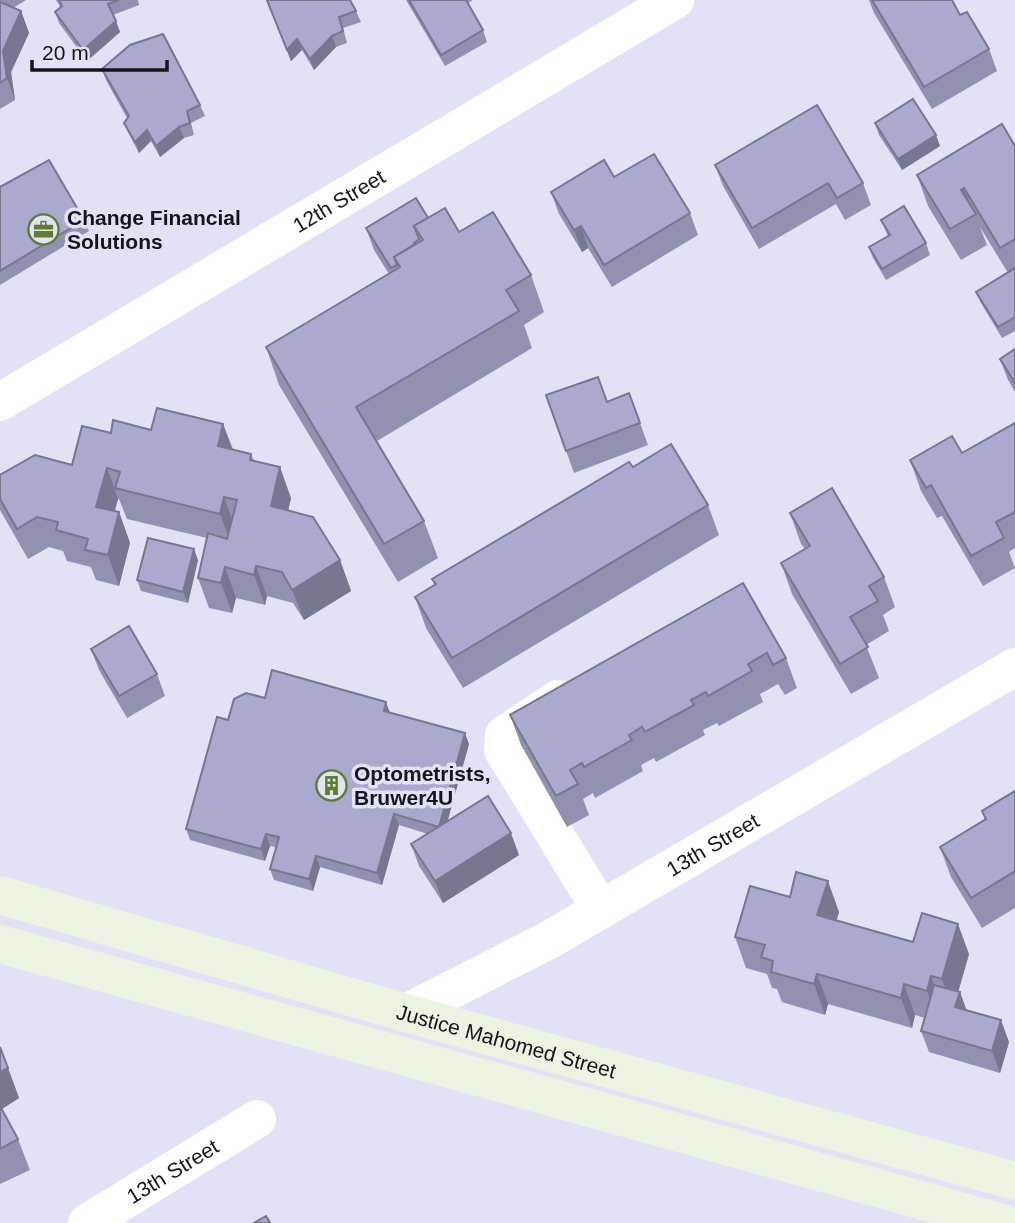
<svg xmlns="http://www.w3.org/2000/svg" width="1015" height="1223" font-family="Arial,sans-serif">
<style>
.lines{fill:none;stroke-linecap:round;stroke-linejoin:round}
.minor{stroke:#fff;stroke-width:38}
.secondary{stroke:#ebf4e0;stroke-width:38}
.wall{fill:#9192b0}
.shaded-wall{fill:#767790}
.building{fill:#a9aacd;stroke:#767790;stroke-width:2}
.labels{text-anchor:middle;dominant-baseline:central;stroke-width:7;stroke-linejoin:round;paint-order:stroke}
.street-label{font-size:21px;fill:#14151b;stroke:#e1e2f5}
.poi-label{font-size:21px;font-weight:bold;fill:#14151b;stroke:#e1e2f5;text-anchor:start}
</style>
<rect width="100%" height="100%" fill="#e1e2f5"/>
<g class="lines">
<g class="minor">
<path id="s1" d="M0 402 675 0"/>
<polyline points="558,699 504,735 503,750 601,910"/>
<path id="s2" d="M406 1013 549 940 1015 667"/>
<path id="s3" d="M87 1223 257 1119"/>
</g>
<g class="secondary">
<path id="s4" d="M0 895 406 1013 1015 1181"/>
<polyline points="0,944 1003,1223"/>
</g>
</g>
<g class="wall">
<polygon points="0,0 26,0 13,8 21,11 29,33 11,72 15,100 0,109"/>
<polygon points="56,0 138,0 139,5 113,15 120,32 87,61 59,23 55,12 61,8"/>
<polygon points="266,0 356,11 361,22 343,28 347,43 336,47 314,70 302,50 291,61"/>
<polygon points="406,0 473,0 468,3 483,30 487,42 445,66"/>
<polygon points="869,0 952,0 960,15 989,49 997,71 932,109 874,13"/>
<polygon points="102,69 200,105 205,116 191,123 194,135 184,138 160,157 151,141 139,153 129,134 124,123 127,118 106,80"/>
<polygon points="875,123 940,146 902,170 879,135"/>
<polygon points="1015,146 1015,331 1002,338 981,303 976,292 1008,273 980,227 987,245 961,260 928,206 917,175"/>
<polygon points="715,165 863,183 871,205 845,220 836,204 759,249 723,186"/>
<polygon points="614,177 690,213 698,235 612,287 588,248 582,252 559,214 551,192"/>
<polygon points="0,187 84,220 89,231 0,285"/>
<polygon points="428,218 459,232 531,275 544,312 524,325 532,348 377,441 424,521 438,558 398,582 279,385 266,347 389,274 374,250 366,228"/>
<polygon points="881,220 926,243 930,255 886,280 873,258 869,247 888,236"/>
<polygon points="1015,349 1015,392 1008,380 1000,359"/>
<polygon points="629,393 648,445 574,473 546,395 607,402"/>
<polygon points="1015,423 1015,548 1009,552 1015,568 983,586 942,516 937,518 921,491 910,460 962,453"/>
<polygon points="223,424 233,449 251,454 254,461 291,498 288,511 340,560 351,591 304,620 293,603 267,596 265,605 236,598 232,613 209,608 198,578 207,538 127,519 119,499 118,499 114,511 119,512 130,543 119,586 96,580 91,567 67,561 63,551 49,547 28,559 0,510 0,475 72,465 111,433"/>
<polygon points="633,467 708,505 719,535 463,688 426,628 415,597 434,585 432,579"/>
<polygon points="790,513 884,577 895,607 883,615 889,631 866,645 879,678 851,694 792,594 781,563 805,549 801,544"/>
<polygon points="198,560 188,603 141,591 137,580"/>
<polygon points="743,583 786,658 797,688 785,695 778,684 760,694 763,702 719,726 717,723 703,730 705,735 656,762 654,758 641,765 643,771 595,798 593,793 583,799 589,815 567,827 521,745 510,715"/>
<polygon points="91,649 157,674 165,696 127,718 99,670"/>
<polygon points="265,698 390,712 469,744 447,821 519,855 443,903 419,866 411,844 428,834 399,825 382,885 320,867 313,891 274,880 270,869 276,847 270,846 265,861 190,840 186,829 228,720"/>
<polygon points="1015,791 1015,908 982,928 951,877 940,847 985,820 982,811"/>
<polygon points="839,912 836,920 913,942 969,954 958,992 966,1011 1009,1042 1000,1073 929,1052 921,1031 925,1018 915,1015 912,1028 828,1004 825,1015 782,1002 777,989 772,988 767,974 746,968 735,937"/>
<polygon points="0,1047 19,1098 2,1109 18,1139 30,1170 0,1184"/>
</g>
<g class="shaded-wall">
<polygon points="21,11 29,33 11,72 15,100 7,78 3,51"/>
<polygon points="116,21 120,32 87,61 83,50"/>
<polygon points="332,36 336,47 314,70 310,59"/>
<polygon points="297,39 302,50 291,61 287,50"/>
<polygon points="179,127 184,138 160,157 156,146"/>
<polygon points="147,130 151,141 139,153 135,142"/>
<polygon points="936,135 940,146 902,170 898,159"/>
<polygon points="964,188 974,215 961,190"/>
<polygon points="581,226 588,248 582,252 574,230"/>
<polygon points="223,424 234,455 218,446"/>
<polygon points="280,467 291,498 282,537 271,506"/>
<polygon points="107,468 118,499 108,538 96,507"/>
<polygon points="224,497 235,528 231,544 220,514"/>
<polygon points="119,512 130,543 119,586 108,555"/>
<polygon points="194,549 198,560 188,603 183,592"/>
<polygon points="340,560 351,591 304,620 292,590"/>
<polygon points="256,566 267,596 265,605 254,575"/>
<polygon points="225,567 236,598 232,613 221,583"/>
<polygon points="386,702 390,713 384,711"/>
<polygon points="465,733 469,744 443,838 439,827"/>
<polygon points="394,814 399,825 382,885 377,873"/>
<polygon points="511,833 519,855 443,903 435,881"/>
<polygon points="266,834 270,846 265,861 261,849"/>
<polygon points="316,856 320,867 313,891 309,879"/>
<polygon points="828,881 839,912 829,945 817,915"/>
<polygon points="958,924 969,954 953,1010 942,979"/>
<polygon points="817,974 828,1004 825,1015 814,984"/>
<polygon points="931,976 942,1007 938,1022 927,991"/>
<polygon points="904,984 915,1015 912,1028 901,998"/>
<polygon points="960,992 968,1014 955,1007"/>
<polygon points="1001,1020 1009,1042 1000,1073 992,1051"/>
<polygon points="8,1068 19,1098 0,1110 0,1072"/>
</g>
<g class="building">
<polygon points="59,0 119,0 108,4 116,21 83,50 55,12 62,6"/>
<polygon points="267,0 350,0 356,11 339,17 343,31 332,36 310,59 297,39 287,50"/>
<polygon points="409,0 466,0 483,30 441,55"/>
<polygon points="872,0 952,0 960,15 967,12 989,49 924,87"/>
<polygon points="0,2 21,11 3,51 7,78 0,83"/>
<polygon points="163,34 200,105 187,111 190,123 179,127 156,146 147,130 135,142 124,123 129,116 102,69 130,45"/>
<polygon points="913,99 936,135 898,159 875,123"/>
<polygon points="817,105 863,183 837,198 828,183 752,228 715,165"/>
<polygon points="1002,124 1015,146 1015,239 1000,248 964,188 961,190 976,214 950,229 917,175"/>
<polygon points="654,154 690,213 604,265 581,226 574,230 551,192 604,160 614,177"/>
<polygon points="49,160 84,220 0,271 0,187"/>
<polygon points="416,198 428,218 414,226 419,239 414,243 415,244 394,257 397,265 391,268 366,228"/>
<polygon points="904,206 926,243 882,269 869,247 890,235 881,220"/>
<polygon points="445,208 459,232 493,212 531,275 506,290 519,311 356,407 424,521 384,544 266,347 400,267 394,257 423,240 414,226"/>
<polygon points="1015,268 1015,317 998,327 976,292"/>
<polygon points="1015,349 1015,383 1000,359"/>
<polygon points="598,377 607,402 629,393 640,423 566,451 546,395"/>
<polygon points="157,408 223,424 218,446 251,454 250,460 280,467 271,506 313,517 340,560 292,590 282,572 256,566 254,575 225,567 221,583 198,578 208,533 227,539 237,500 224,497 220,514 115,488 120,472 107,468 96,507 119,512 108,555 85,550 88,539 56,530 58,522 37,517 17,529 0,499 0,475 35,455 72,465 82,426 111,433 113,420 151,430"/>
<polygon points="1015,423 1015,512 996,522 1004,538 971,556 931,485 926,488 910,460 952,436 962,453"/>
<polygon points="671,444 708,505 452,658 415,597 436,584 432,579 629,462 633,467"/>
<polygon points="832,488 884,577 869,586 878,601 850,617 868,647 840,664 781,563 810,546 790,513"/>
<polygon points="148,538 194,549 183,592 137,580"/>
<polygon points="743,583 786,658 773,665 767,653 748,664 752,671 708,696 706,692 691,700 694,705 645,732 642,727 629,735 632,740 584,767 582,763 570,770 578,784 556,796 510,715"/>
<polygon points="129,626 157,674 119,696 91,649"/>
<polygon points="272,670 386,702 384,711 465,733 439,827 394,814 377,873 316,856 309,879 270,869 279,837 266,834 261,849 186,829 217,717 228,720 234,699 246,693 265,698"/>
<polygon points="1015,791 1015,871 971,898 940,847 986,819 982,811"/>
<polygon points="488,796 511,833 435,881 411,844"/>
<polygon points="796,872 828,881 817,915 913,942 922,913 958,924 942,979 931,976 927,991 904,984 901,998 817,974 814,984 771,972 773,961 761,957 765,945 735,937 750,886 790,897"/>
<polygon points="934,985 960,992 955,1007 1001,1020 992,1051 921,1031"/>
<polygon points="0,1047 8,1068 0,1072"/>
<polygon points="0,1106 18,1139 0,1149"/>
<polygon points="266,1216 270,1223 254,1223"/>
</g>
<defs>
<symbol id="office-ring" viewBox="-11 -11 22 22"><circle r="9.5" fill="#e1e2f5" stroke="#607c31" stroke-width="1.5"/><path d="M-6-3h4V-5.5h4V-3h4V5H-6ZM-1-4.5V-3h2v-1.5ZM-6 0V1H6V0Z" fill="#607c31"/></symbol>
<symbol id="building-ring" viewBox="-11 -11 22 22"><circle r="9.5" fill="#e1e2f5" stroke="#607c31" stroke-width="1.5"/><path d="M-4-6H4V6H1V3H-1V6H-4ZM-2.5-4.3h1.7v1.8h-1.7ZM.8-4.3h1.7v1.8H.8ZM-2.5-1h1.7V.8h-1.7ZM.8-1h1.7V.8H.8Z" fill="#607c31"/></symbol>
</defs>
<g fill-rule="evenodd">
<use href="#office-ring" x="26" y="212" width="35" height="35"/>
<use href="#building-ring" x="314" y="768" width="35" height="35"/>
</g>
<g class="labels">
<g class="street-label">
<text stroke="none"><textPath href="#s1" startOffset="394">12th Street</textPath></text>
<text stroke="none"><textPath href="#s2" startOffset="350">13th Street</textPath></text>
<text stroke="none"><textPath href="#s4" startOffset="527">Justice Mahomed Street</textPath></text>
<text stroke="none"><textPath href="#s3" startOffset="100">13th Street</textPath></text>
</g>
<g class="poi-label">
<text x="67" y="217">Change Financial<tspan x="67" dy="24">Solutions</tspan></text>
<text x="354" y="773">Optometrists,<tspan x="354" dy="24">Bruwer4U</tspan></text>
</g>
</g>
<path d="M32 60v10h135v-10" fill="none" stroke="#14151b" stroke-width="3.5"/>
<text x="42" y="60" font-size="21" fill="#14151b" stroke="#e1e2f5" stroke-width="5" paint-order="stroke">20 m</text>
</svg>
